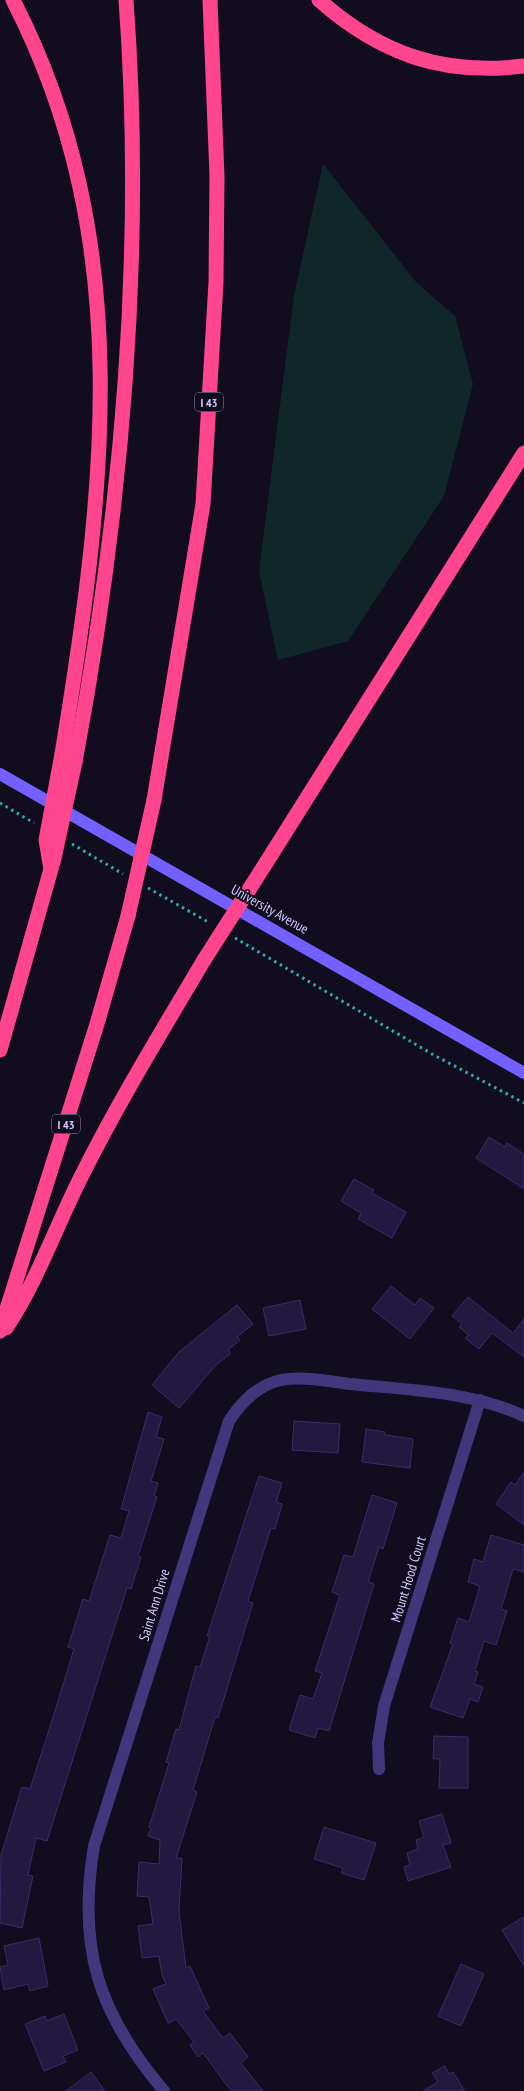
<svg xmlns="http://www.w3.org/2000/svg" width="524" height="2091" font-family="'PT Sans Narrow',sans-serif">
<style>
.green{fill:#0f2728}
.building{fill:#23183f;stroke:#3c2a6b}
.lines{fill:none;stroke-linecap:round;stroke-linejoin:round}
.path{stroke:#2eabae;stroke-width:3;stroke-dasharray:2.5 4;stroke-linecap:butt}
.street{stroke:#40377d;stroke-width:12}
.secondary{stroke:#7261fe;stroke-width:12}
.highway{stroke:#fe458e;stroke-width:15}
.highway-bridge{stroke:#fe458e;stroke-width:15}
.labels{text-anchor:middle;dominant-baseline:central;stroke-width:4;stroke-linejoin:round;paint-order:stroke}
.shield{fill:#110c1e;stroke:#9a90bc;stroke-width:1}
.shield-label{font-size:12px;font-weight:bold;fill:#d4c9ff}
.street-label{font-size:14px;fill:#d4c9ff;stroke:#110c1e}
</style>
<rect width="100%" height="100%" fill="#110c1e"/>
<polygon class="green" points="323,164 416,282 455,316 473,384 444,496 348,641 278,660 259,571 294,295"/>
<g class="building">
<polygon points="489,1137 505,1147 507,1143 524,1154 524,1189 476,1158"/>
<polygon points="354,1179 374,1190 372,1193 406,1212 392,1238 358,1219 361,1213 341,1201"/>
<polygon points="391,1286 415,1305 420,1298 434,1308 410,1339 372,1309"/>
<polygon points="468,1297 513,1333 524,1319 524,1357 492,1333 479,1349 465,1338 469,1335 459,1327 462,1324 452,1316"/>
<polygon points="300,1300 306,1329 269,1336 263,1308"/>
<polygon points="237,1305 253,1324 237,1337 240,1340 228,1350 231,1353 215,1366 179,1408 152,1385 179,1352"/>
<polygon points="148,1412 162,1417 156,1437 164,1439 151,1481 158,1483 154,1496 157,1497 138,1556 141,1557 131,1589 127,1588 47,1841 36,1838 28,1875 33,1876 22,1928 0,1923 1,1855 22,1787 30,1789 50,1727 74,1649 68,1647 83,1599 89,1601 110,1535 121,1538 129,1511 121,1509"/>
<polygon points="294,1421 340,1424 338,1453 292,1450"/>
<polygon points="366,1429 385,1432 385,1435 413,1439 410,1468 362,1462"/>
<polygon points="524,1472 524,1525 496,1504 511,1482 515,1485"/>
<polygon points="259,1476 282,1483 276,1502 282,1504 275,1529 271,1528 248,1601 253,1603 218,1718 215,1717 193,1790 197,1792 176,1858 182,1858 179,1912 186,1968 190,1966 209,2008 203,2011 223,2038 230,2033 248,2057 241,2063 263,2091 231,2091 203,2053 198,2057 190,2045 194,2042 176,2019 168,2023 153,1989 166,1984 162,1975 159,1956 142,1958 138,1926 153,1924 149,1897 137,1896 139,1862 159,1864 160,1840 148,1836 151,1828 149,1827 169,1763 166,1762 176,1729 179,1730 196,1666 200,1667 210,1636 207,1636"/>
<polygon points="372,1495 397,1503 383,1549 379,1547 368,1582 374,1584 329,1731 318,1728 315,1738 289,1730 300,1695 313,1699 322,1673 315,1671 340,1595 332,1592 344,1555 353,1557"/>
<polygon points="491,1535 524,1545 524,1572 513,1569 501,1609 507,1611 496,1645 484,1641 475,1671 478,1672 474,1684 483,1687 478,1702 470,1699 463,1718 430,1707 453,1644 450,1643 458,1618 469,1622 480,1586 468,1582 474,1559 483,1562"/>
<polygon points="434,1736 468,1737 468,1788 439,1788 440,1759 433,1759"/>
<polygon points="442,1814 451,1843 443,1845 451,1867 408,1881 404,1867 410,1865 407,1853 418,1849 416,1840 424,1837 419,1821"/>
<polygon points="324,1827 376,1843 364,1880 341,1873 343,1868 314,1859"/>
<polygon points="524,1917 524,1966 502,1930"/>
<polygon points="39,1938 48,1986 30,1991 28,1984 4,1990 0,1967 8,1965 4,1946"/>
<polygon points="461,1964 484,1974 461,2026 438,2016"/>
<polygon points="64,2014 78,2050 63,2056 66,2062 44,2071 25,2024 45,2016 47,2021"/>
<polygon points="445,2066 449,2074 453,2072 465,2091 423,2091 438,2082 432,2073"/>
<polygon points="91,2072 105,2091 66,2091"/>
</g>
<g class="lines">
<g class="path">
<polyline points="0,803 34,823"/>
<polyline points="72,844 123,874"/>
<polyline points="148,888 210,923"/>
<polyline points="235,938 432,1054 524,1103"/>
</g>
<g class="street">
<polyline points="379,1769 378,1743 384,1706 480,1400"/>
<path d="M164 2091C98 2013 77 1948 94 1846L229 1421C242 1401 258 1385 281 1380 303 1376 328 1381 350 1384 408 1390 470 1391 524 1416"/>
</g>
<polyline class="secondary" points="0,774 524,1073"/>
<g class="highway">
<path d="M13 0C138 243 104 496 62 754"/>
<path d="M319 0C380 54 443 76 524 66"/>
<path d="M75 762C122 511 145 256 126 0"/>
<polyline points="154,800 203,504 216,282 217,176 210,0"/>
<polyline points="266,863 524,453"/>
<polyline points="0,1050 51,869"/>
<path d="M6 1328C38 1280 56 1226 82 1175 119 1101 162 1031 204 960"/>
<polyline points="0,1331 97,1024 128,916"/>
</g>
<g class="highway-bridge">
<polyline points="53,863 75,762"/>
<polyline points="51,869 46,840 62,754"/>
<polyline points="128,916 154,800"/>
<polyline points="204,960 266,863"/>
</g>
</g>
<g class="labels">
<g class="shield">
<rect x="195" y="392.5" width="28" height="19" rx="4"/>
<rect x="52" y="1114.5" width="28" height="19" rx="4"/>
</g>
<g class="shield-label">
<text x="209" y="402">I 43</text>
<text x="66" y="1124">I 43</text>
</g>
<g class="street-label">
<text transform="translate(270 909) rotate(29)">University Avenue</text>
<text transform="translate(408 1579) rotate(-73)">Mount Hood Court</text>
<text transform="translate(154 1605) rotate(-73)">Saint Ann Drive</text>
</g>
</g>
</svg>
